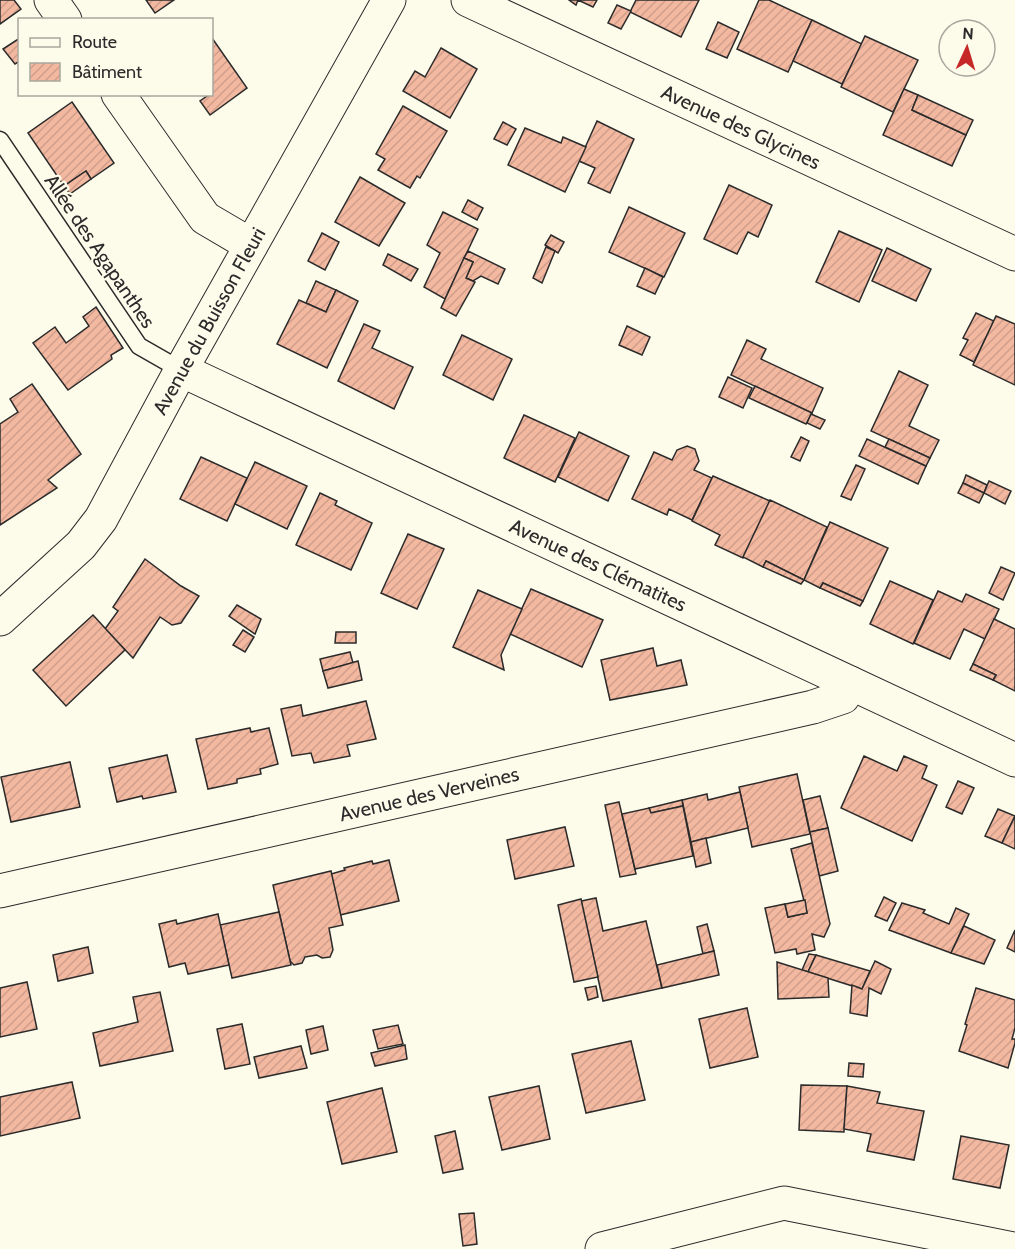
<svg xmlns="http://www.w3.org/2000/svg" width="1015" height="1249" font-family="Cabin,sans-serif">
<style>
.building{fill:url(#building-hatch);stroke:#2b2b2b;stroke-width:1.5}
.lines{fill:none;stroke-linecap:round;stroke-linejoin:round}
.service-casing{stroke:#2b2b2b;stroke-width:19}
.minor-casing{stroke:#2b2b2b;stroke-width:35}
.tertiary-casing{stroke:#2b2b2b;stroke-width:35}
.service{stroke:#fdfbea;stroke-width:16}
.minor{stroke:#fdfbea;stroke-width:33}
.tertiary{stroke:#fdfbea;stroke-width:33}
.labels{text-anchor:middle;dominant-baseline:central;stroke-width:4.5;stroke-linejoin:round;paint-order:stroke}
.street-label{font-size:20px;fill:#2b2b2b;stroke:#fdfbea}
</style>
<defs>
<pattern id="building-hatch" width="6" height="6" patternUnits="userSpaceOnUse" patternTransform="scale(1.5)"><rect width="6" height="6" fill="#f2b8a0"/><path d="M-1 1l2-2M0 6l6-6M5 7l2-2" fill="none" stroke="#d09e8a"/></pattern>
</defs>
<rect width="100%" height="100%" fill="#fdfbea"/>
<g class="building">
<polygon points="0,0 14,0 21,9 0,24"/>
<polygon points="146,0 174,0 155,13"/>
<polygon points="569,0 597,0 593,7 578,0 576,5"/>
<polygon points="636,0 699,0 681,37 630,12"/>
<polygon points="759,0 769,0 812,20 788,72 737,49"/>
<polygon points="617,5 631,11 621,29 608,23"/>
<polygon points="812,20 862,44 842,84 793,61"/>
<polygon points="718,22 739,32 727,58 706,49"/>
<polygon points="865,36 918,60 893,112 841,87"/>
<polygon points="20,38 20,61 15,64 3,49"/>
<polygon points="212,38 247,88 210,115 200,101 207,96 206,94 212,94"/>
<polygon points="441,48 477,69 450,118 403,91 415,71 425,77"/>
<polygon points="904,89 918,95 912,110 966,135 952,166 883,135"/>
<polygon points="918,95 973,120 966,135 912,110"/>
<polygon points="72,102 114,163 91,179 86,171 64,186 28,133"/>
<polygon points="403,106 447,131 420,178 417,176 410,188 378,170 385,159 376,154"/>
<polygon points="597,121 634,139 610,193 588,183 595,168 579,161"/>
<polygon points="503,122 516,129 507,145 494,139"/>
<polygon points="525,128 561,143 563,137 586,147 565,192 508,165"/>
<polygon points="86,171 91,179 70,194 64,186"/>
<polygon points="360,177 405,203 379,246 335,222"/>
<polygon points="729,185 772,205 758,237 748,232 737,254 704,239"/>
<polygon points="468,200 483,208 477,220 462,212"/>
<polygon points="629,207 685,233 664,277 609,252"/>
<polygon points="443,212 478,229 445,299 424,287 440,253 427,245"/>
<polygon points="839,231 882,250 859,302 816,282"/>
<polygon points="322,233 339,242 325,270 308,261"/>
<polygon points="551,235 564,242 558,253 545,245"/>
<polygon points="546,247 555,251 542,283 533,278"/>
<polygon points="887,248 931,269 916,301 872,281"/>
<polygon points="468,251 505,269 498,284 481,276 473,281 466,278 473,262 464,258"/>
<polygon points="388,254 418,269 411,281 383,265"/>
<polygon points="464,258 473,262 466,278 475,282 456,316 441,308"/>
<polygon points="645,268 663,277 655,294 637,286"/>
<polygon points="316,281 336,290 326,312 306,303"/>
<polygon points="336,290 358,301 327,368 277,344 299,300 326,312"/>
<polygon points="96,307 123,348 111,355 112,359 68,390 33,343 55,327 66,343 89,326 83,317"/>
<polygon points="976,313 994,321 974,362 960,355 968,340 963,338"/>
<polygon points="996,316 1015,324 1015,385 973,365"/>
<polygon points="364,324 380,331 372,348 413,367 394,409 338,381"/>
<polygon points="627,326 650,337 642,355 619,345"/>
<polygon points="462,335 512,359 493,400 443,375"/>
<polygon points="747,340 766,349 761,359 823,388 812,413 731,375"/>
<polygon points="899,371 928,385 909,426 939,440 930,458 871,431"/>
<polygon points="728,377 752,388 743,408 719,397"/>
<polygon points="32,384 81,454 48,480 57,488 0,525 0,424 18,412 10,399"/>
<polygon points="755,386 812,413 806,424 749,398"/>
<polygon points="811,414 825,420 820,429 807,423"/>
<polygon points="524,415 575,438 555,482 504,458"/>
<polygon points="579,432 629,456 608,501 558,477"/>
<polygon points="801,437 809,441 800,461 791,457"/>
<polygon points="867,439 926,466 918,484 859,456"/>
<polygon points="889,439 930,458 926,466 885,447"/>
<polygon points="687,446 695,449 699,461 694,470 712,478 692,520 669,509 667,515 632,499 654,452 672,460 677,450"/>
<polygon points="201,457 247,478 227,521 180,499"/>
<polygon points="255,462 307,486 287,529 235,504"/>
<polygon points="856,465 865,469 851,500 841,496"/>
<polygon points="966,475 987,485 984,493 963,483"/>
<polygon points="713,476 770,501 743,558 715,545 720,535 692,521"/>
<polygon points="989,481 1011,491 1005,504 984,493"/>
<polygon points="963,483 984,493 979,503 958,493"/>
<polygon points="320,493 337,501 335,505 372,523 351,570 296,545"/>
<polygon points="770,500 827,527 804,580 766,561 763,567 743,557"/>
<polygon points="830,522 888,548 863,601 823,583 820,588 804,580"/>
<polygon points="408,534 444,549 417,609 381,593"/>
<polygon points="145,559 181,586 199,596 181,623 172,625 160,617 133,658 105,629 118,611 113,607"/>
<polygon points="766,561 804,580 801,584 763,567"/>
<polygon points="1001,567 1015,573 1003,600 989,593"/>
<polygon points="890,581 933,600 913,644 870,624"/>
<polygon points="823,583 863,601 860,606 820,588"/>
<polygon points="531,589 603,620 582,667 510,634"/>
<polygon points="478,590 522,609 501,655 504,670 453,647"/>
<polygon points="938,591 962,602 966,594 999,609 985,639 964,629 950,659 914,643"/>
<polygon points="237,605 261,619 255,634 229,616"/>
<polygon points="93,615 125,650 66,706 33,670"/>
<polygon points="994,619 1015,629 1015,691 993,680 996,675 973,664"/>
<polygon points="243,630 254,637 245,652 233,645"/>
<polygon points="336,632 356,632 356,643 335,643"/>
<polygon points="653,648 657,666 681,660 687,685 610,700 601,660"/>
<polygon points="350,652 353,663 323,671 320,659"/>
<polygon points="358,661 362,680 328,688 323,671"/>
<polygon points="973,664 996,675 993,680 970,670"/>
<polygon points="366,701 376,739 347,745 350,756 314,763 311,753 292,756 281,709 301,705 303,716"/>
<polygon points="250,728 251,732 269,728 278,764 260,769 261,774 237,779 237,783 208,789 196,739"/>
<polygon points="167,755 176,792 143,799 142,796 117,802 109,768"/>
<polygon points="864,756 897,771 904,756 927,766 922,778 937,785 912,841 841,808"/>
<polygon points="70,762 80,807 11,822 1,777"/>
<polygon points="797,774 810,834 752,847 739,787"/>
<polygon points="958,781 974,788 962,814 946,807"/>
<polygon points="740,792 748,828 691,842 682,800 707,794 708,800"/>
<polygon points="820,796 828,828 810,832 803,800"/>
<polygon points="682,800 683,806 651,813 649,808"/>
<polygon points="619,802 636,874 620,877 605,805"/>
<polygon points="683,806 693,856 635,869 622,814 649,808 651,813"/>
<polygon points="998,809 1015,816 1002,843 985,836"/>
<polygon points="1015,816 1015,849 1002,843"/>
<polygon points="565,827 574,866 515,879 507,840"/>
<polygon points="828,828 838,871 819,876 810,832"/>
<polygon points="706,838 711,863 696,867 691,842"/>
<polygon points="812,843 830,924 824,937 812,934 815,950 797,954 796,949 775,953 765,908 785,904 788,917 807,913 791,849"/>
<polygon points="389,860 399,901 340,915 331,874 345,870 344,868 372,861 373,864"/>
<polygon points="331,871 343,925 329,928 333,950 330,957 322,958 317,955 305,957 302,963 294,965 290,961 273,885"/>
<polygon points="884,897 896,903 887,921 875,916"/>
<polygon points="596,898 603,931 646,921 662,988 603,1001 581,901"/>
<polygon points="581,899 598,977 574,982 558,905"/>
<polygon points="805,900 807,913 788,917 785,904"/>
<polygon points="902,903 925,910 923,913 949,924 956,908 969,914 951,953 889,930"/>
<polygon points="279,912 291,965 232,978 220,925"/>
<polygon points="218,914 229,965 188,974 185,963 169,967 159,924 176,920 177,924"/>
<polygon points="707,924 714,951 703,954 697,927"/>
<polygon points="964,926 995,940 984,964 951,953"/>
<polygon points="1015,930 1015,952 1007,948"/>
<polygon points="88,947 93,973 58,981 53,955"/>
<polygon points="714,951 719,975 662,988 657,965"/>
<polygon points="809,954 816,955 808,972 802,970"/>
<polygon points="816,955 870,971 862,989 808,972"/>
<polygon points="875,961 891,969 881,994 869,988 867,1016 850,1013 852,985 862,989"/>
<polygon points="777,962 828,978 829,997 778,999"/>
<polygon points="27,982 37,1029 0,1037 0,988"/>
<polygon points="596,986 598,997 588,1000 585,988"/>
<polygon points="976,988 1015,1000 1015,1028 1012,1039 1015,1039 1015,1043 1008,1068 959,1051 967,1025 965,1024"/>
<polygon points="160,992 173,1051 100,1066 93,1033 138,1022 133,997"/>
<polygon points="747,1008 758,1057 710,1068 699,1019"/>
<polygon points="242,1024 250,1064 225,1069 217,1029"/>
<polygon points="398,1025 403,1044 378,1049 373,1030"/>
<polygon points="323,1026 328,1050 311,1054 306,1030"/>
<polygon points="631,1041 645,1100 586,1113 572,1054"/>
<polygon points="405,1045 407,1059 375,1066 371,1053"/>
<polygon points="301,1046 307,1068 259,1078 254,1057"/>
<polygon points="849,1063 864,1064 863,1077 848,1076"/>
<polygon points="72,1082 80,1118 0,1136 0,1097"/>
<polygon points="801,1085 847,1086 844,1132 799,1130"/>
<polygon points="539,1086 550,1139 502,1150 489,1097"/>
<polygon points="847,1086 880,1092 877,1103 924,1111 914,1160 867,1151 871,1134 844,1129"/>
<polygon points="382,1088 397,1152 342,1164 327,1102"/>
<polygon points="455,1131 463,1169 443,1173 435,1136"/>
<polygon points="961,1136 1009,1145 1000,1188 953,1179"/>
<polygon points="474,1213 477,1244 463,1246 459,1214"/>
</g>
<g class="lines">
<defs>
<polyline id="service" points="0,140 139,346 181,370"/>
<g id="minor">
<polyline points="51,0 65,20"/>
<polyline points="468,0 1015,254"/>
<polyline points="118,94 205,218 251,245"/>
<polyline points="181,370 1015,760"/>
<polyline points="0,891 813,707 843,697 850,683"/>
<polyline points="602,1249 784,1203 1013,1249"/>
</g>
<polyline id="tertiary" points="0,619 81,545 101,519 181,370 389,0"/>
</defs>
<use href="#service" class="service-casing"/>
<use href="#minor" class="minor-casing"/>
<use href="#tertiary" class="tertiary-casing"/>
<use href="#service" class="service"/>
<use href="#minor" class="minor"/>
<use href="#tertiary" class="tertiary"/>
</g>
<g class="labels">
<g class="street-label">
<text transform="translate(741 127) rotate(25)">Avenue des Glycines</text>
<text transform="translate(100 251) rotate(56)">Allée des Agapanthes</text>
<text transform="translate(209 321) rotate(-61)">Avenue du Buisson Fleuri</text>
<text transform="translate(598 565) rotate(25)">Avenue des Clématites</text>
<text transform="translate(429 794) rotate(-13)">Avenue des Verveines</text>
</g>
</g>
<rect x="18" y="18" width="195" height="78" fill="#fdfbea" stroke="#a9a89e" stroke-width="1.5"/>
<rect x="30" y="38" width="30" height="9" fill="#fdfbea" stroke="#a9a89e" stroke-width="1.5"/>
<text x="72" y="48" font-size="18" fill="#2b2b2b">Route</text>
<rect x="30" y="63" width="30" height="18" fill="url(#building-hatch)" stroke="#a9a89e" stroke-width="1.5"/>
<text x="72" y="78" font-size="18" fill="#2b2b2b">Bâtiment</text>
<g transform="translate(967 48) rotate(4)"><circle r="28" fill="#fdfbea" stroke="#a9a89e" stroke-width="1.5"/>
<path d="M0-4.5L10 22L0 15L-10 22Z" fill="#c62828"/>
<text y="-9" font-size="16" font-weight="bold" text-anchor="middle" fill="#2b2b2b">N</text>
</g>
</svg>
